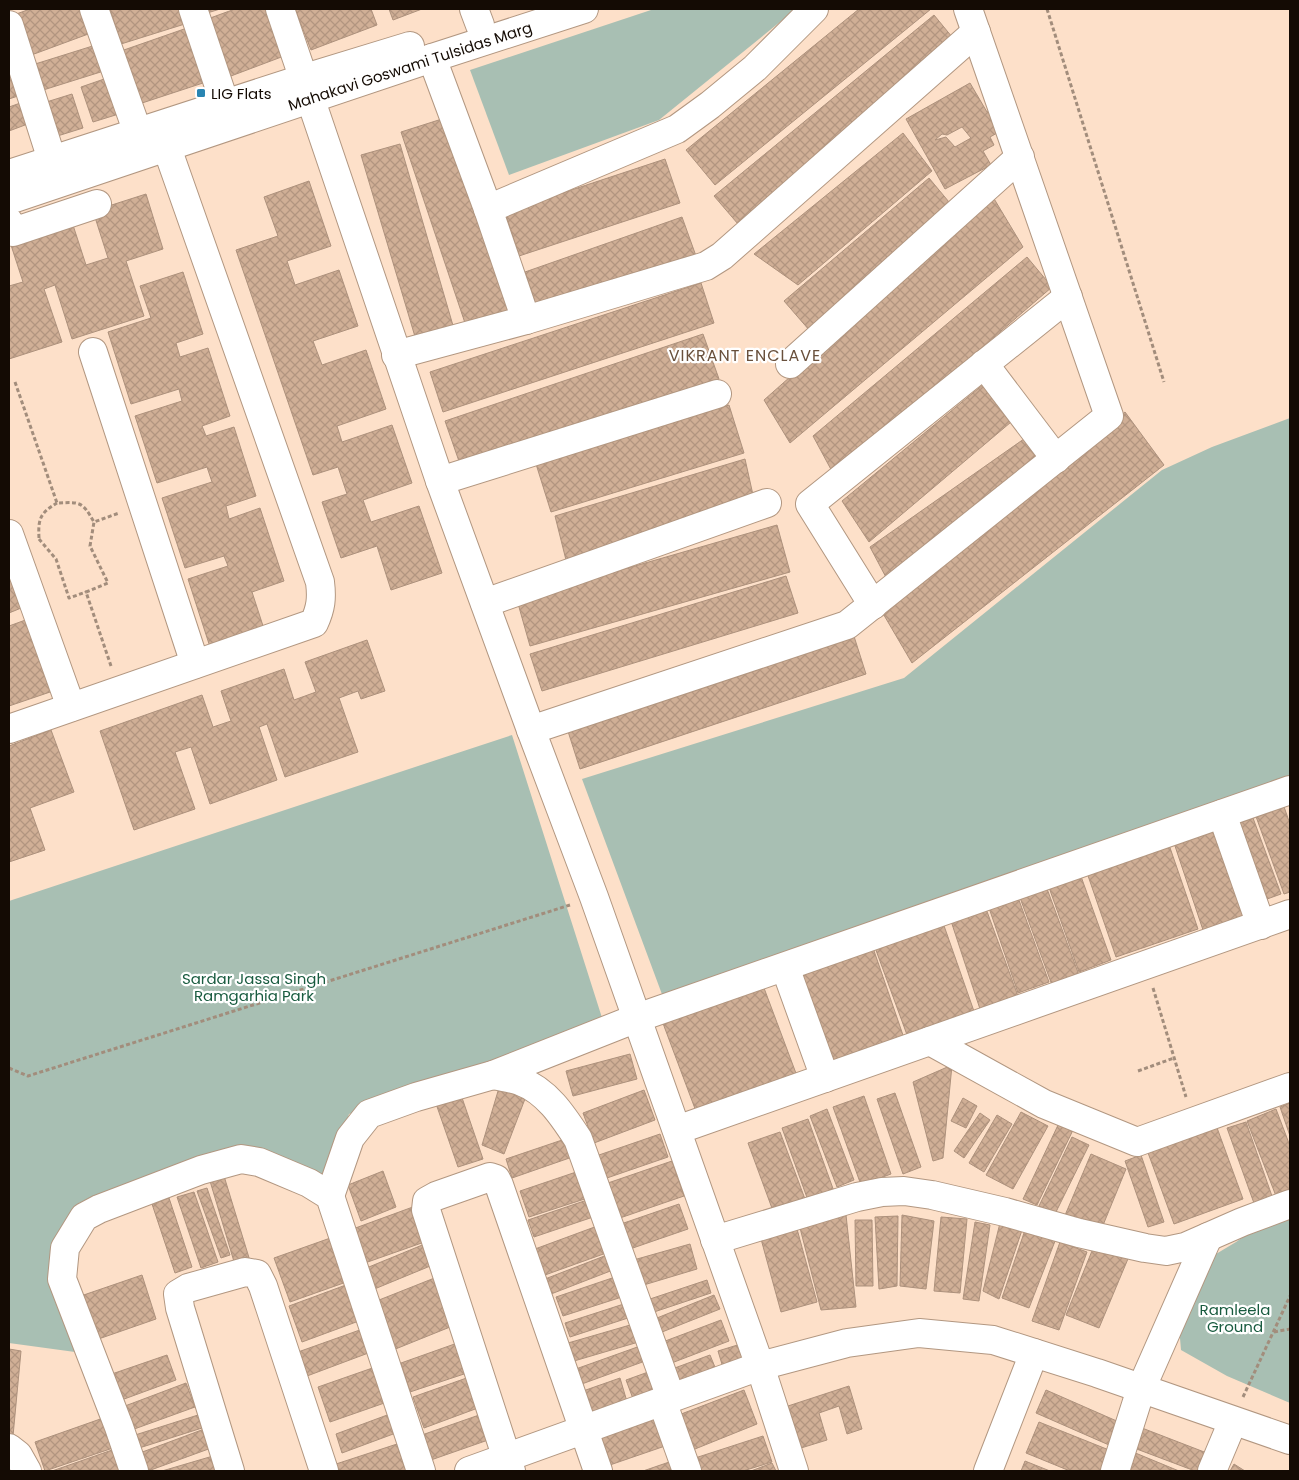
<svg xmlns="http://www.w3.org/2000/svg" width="1299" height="1480" font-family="Poppins,sans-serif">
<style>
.park{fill:#a8bfb3}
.building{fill:url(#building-cross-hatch);stroke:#ad917c;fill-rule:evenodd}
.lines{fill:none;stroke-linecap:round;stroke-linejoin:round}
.minor-casing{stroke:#b29781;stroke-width:30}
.path{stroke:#a28d7c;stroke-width:3;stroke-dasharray:4 2.5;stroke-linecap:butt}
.minor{stroke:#fff;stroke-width:28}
.poi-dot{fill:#2985b2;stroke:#fff;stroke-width:2}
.labels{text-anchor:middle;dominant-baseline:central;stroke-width:4.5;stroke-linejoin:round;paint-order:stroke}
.street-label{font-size:15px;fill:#140b04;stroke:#fff}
.poi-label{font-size:15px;fill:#140b04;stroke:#fff;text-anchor:start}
.park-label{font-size:15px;fill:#185b3f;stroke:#fff}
.neighbourhood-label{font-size:16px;letter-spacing:1px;fill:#69503c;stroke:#fff}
</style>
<defs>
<pattern id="building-cross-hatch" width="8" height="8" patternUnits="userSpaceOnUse" patternTransform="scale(1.25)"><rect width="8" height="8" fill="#d0af96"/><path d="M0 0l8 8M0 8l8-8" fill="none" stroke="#b29580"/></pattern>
</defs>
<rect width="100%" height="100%" fill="#fde0c9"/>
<g class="park">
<polygon points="654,9 796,9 659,120 509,175 470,70"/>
<polygon points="1290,418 1290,777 663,997 582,779 904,678 1162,470 1212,447"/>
<polygon points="512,735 604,1024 349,1114 327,1183 246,1145 79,1203 51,1283 75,1352 9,1343 9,901"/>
<polygon points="1290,1212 1290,1403 1227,1376 1181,1350 1178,1314 1211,1257 1236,1242 1254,1229"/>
</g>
<g class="building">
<polygon points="30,9 82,9 91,33 26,57 11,16"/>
<polygon points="110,9 184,9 188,23 121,44"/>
<polygon points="202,9 220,9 204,14"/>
<polygon points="235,9 276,9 292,53 223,79 202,21"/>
<polygon points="295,9 371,9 377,25 311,50"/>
<polygon points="389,9 422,9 393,20"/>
<polygon points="859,9 931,9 715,185 686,150"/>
<polygon points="934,15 957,43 738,224 714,196"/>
<polygon points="187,28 206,82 139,104 121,51"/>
<polygon points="99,44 107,70 40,91 32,65"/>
<polygon points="9,66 24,94 9,99"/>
<polygon points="110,77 122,113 93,122 81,87"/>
<path d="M970 83 987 112 995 108 1006 128 990 137 994 145 983 151 991 165 945 189 906 119ZM962 127 971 138 955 147 946 137 935 140 942 134 947 135Z"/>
<polygon points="72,94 83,128 51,138 40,104"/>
<polygon points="26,101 33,122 9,131 9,107"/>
<polygon points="445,118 511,314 467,329 401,132"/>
<polygon points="903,133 932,171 798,285 754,254"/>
<polygon points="400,144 454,329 416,340 361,155"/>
<polygon points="665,159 680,203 519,256 505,212"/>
<polygon points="929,178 954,208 810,331 784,301"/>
<polygon points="309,181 331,246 287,261 295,285 339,270 358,326 313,341 322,365 366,350 386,409 337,426 342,442 392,425 412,483 363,500 371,522 419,506 442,573 391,590 377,546 341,558 322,502 347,494 338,467 313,475 236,250 278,236 264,197"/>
<polygon points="146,194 163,249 126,261 144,316 72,339 55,285 44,289 62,342 9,359 9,286 23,282 9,239 71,219 86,265 108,258 93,211"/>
<polygon points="993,197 1023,247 790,443 764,400"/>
<polygon points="682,217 696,256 538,311 525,272"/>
<polygon points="1027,257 1052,287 834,475 813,436"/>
<polygon points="183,272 203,334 176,343 180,357 208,348 230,416 202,426 206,436 234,427 256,496 226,506 229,519 260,508 284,581 252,592 265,632 211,650 188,579 228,566 224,556 185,568 162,498 212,482 207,467 157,483 135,416 182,401 179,389 131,404 108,332 151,318 140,286"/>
<polygon points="701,283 714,323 443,412 430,372"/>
<polygon points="703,334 719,379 461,467 445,421"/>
<polygon points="990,379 1017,417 869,542 842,501"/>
<polygon points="729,405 744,453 551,512 536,464"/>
<polygon points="1125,412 1164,465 912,663 878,605"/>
<polygon points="1031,434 1042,457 889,583 870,547"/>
<polygon points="745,459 755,504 566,560 555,516"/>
<polygon points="777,525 790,572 530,646 517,600"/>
<polygon points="9,556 26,606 9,613"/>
<polygon points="786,576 798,613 542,691 530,654"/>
<polygon points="31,618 56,690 9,706 9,626"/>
<polygon points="852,630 866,674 580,769 566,725"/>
<polygon points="367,640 385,691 361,699 358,691 339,698 358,752 285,777 267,724 259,727 277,780 210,804 191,747 175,752 195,809 134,830 100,731 202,695 213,727 231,721 221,691 284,669 294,700 316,692 305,662"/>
<polygon points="51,730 74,792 30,808 45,850 9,862 9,746"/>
<polygon points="1282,801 1290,824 1290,892 1284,894 1254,811"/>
<polygon points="1253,818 1281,894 1256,903 1229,826"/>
<polygon points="1219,828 1247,915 1203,930 1174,843"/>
<polygon points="1167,839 1198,929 1116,957 1085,867"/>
<polygon points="1078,868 1111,960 1079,972 1046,879"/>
<polygon points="1046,886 1079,975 1052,985 1019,895"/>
<polygon points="1016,892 1049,982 1018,993 987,902"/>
<polygon points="985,906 1018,996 980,1009 950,918"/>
<polygon points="942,920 976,1017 910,1043 873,942"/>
<polygon points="872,945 905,1041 830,1067 797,971"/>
<polygon points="761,980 797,1076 697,1114 661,1018"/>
<polygon points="630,1054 637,1079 573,1096 566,1071"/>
<polygon points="952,1065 943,1158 933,1161 913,1082"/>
<polygon points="501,1081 528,1091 504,1154 482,1145"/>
<polygon points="459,1089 483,1159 458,1167 434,1098"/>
<polygon points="644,1090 655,1120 594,1143 583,1113"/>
<polygon points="895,1093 921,1167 903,1174 877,1099"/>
<polygon points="864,1096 891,1174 861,1185 833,1107"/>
<polygon points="963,1098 977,1106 966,1128 951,1121"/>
<polygon points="1290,1103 1290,1136 1280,1107"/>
<polygon points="827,1109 854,1180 837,1187 810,1116"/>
<polygon points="1276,1109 1290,1146 1290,1191 1276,1196 1247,1121"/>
<polygon points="1021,1112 1048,1126 1013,1189 986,1175"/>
<polygon points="980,1113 990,1120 964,1158 954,1151"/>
<polygon points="997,1115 1012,1124 984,1172 969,1163"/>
<polygon points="808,1119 836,1197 810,1206 782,1128"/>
<polygon points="1246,1122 1273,1199 1255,1206 1227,1128"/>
<polygon points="1059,1123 1073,1130 1037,1205 1023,1199"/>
<polygon points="1216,1125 1243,1199 1174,1224 1147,1150"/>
<polygon points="780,1132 805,1199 773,1211 748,1143"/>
<polygon points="660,1134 668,1157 604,1179 596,1156"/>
<polygon points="571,1137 578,1155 512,1178 506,1159"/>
<polygon points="1072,1137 1089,1145 1055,1214 1039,1206"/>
<polygon points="1091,1154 1126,1169 1099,1235 1063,1220"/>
<polygon points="1141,1155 1164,1222 1148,1227 1125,1161"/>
<polygon points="672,1161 684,1196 617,1219 605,1184"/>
<polygon points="585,1169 594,1196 529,1217 520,1191"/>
<polygon points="383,1171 396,1207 361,1221 348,1185"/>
<polygon points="224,1176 250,1261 235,1265 210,1181"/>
<polygon points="207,1188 230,1255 221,1258 197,1191"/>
<polygon points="194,1192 218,1262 201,1268 177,1197"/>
<polygon points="596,1197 602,1214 534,1237 528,1220"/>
<polygon points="169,1198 192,1267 175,1273 152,1204"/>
<polygon points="421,1204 433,1239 362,1264 350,1230"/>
<polygon points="679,1204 688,1229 627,1250 618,1225"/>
<polygon points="846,1215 856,1307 821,1310 799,1224"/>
<polygon points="902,1215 934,1221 926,1289 900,1286"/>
<polygon points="898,1216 897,1286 879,1289 875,1217"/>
<polygon points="941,1217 967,1219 960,1293 934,1291"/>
<polygon points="855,1220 872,1220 873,1286 856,1286"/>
<polygon points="975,1222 990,1225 979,1301 963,1299"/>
<polygon points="1000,1223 1022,1230 999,1299 983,1291"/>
<polygon points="1027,1224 1057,1236 1029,1308 1002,1298"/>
<polygon points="600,1225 609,1252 545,1275 535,1249"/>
<polygon points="797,1229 817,1302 781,1312 761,1239"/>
<polygon points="336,1236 352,1280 290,1302 274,1258"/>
<polygon points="432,1241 440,1262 372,1290 364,1269"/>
<polygon points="1096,1241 1130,1254 1099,1328 1066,1315"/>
<polygon points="1060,1242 1087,1252 1059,1330 1032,1321"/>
<polygon points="690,1244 697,1269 637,1287 630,1261"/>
<polygon points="607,1255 613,1270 551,1294 545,1279"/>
<polygon points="142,1275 156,1319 87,1343 72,1299"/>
<polygon points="621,1275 628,1295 563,1316 556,1297"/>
<polygon points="437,1277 455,1325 393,1350 374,1302"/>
<polygon points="707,1280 711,1293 648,1314 644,1301"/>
<polygon points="354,1282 367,1318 302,1342 289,1306"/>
<polygon points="714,1295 720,1309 657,1334 652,1320"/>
<polygon points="630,1302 634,1316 570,1337 565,1323"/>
<polygon points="721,1320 729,1341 669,1364 660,1343"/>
<polygon points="637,1323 642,1341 574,1361 568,1343"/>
<polygon points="371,1326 379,1349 307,1376 298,1352"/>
<polygon points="463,1341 473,1371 410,1392 401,1363"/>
<polygon points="744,1343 751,1362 724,1371 718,1351"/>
<polygon points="643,1345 648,1360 579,1385 573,1370"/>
<polygon points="9,1349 21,1351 13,1436 9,1435"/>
<polygon points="167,1355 176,1380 116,1402 106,1376"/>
<polygon points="710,1355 717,1372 679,1387 672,1369"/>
<polygon points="381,1365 393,1400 330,1422 318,1387"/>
<polygon points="651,1371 660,1395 635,1404 626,1380"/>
<polygon points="475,1375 486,1405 424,1428 413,1397"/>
<polygon points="620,1378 628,1405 591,1416 583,1391"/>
<polygon points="186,1383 195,1407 126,1432 117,1409"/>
<polygon points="849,1386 862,1429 847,1434 839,1406 819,1413 827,1440 801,1448 788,1406"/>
<polygon points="744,1390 757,1424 690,1451 676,1416"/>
<polygon points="1046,1390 1119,1422 1109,1445 1036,1413"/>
<polygon points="398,1411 404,1430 342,1453 336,1434"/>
<polygon points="482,1414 491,1439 428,1461 419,1436"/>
<polygon points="198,1415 202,1428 136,1449 132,1436"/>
<polygon points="106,1417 116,1447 45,1471 35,1442"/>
<polygon points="658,1417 668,1445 604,1467 594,1439"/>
<polygon points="1039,1422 1109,1450 1101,1471 1070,1471 1026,1453"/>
<polygon points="207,1428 214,1447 148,1471 144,1471 137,1454"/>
<polygon points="1142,1428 1212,1455 1206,1471 1195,1471 1134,1448"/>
<polygon points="763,1436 772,1462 743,1471 696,1471 692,1459"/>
<polygon points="397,1444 406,1471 335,1471 333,1465"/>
<polygon points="115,1449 123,1471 52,1471"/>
<polygon points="1133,1452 1179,1471 1125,1471"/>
<polygon points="213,1456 218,1471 162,1471"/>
<polygon points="678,1459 682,1471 643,1471"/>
<polygon points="1025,1461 1050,1471 1021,1471"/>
<polygon points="772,1463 776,1471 751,1471"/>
<polygon points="1234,1464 1245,1471 1230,1471"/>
</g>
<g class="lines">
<defs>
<g id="minor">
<polyline points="94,9 138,133"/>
<polyline points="193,9 225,104"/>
<polyline points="280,9 440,481 531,730 594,897 760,1366 794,1471"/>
<polyline points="474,9 480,25"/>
<polyline points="9,25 52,160"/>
<polyline points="432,58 488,209 526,320"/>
<polyline points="9,174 305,78 410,46"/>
<polyline points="9,200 432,58 584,9"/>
<polyline points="488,209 677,129 710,105 755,68 814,9"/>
<polyline points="9,222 13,232 97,204"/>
<polyline points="93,352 195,664"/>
<polyline points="396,355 526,320 706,266 722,256 976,32"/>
<polyline points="790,364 1020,157"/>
<polyline points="984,364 1056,459"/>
<polyline points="440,481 717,394"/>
<polyline points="9,534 71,707"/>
<polyline points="485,603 767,503"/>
<polyline points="873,605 810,504 1068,297"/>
<path d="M9 729 314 623C321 608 322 598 320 582L167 148"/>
<polyline points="531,730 847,625 1109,416 968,9"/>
<polyline points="1222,814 1261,925"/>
<polyline points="785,967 825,1078"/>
<polyline points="930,1041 1044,1104 1137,1142 1290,1087"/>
<path d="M493 1075C501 1077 511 1078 520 1081 547 1091 563 1116 578 1139L671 1398"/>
<polyline points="677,1130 1290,914"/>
<polyline points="330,1196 350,1138 369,1114 416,1097 493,1075 637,1018 1290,790"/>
<polyline points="715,1240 857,1197 882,1192 904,1191 932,1195 1005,1212 1079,1233 1145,1248 1166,1251 1185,1247 1242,1222 1290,1204"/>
<polyline points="662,1401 687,1471"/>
<polyline points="9,1448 18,1455 27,1471"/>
<polyline points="134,1471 119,1427 62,1279 65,1248 84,1217 99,1209 201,1170 241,1159 259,1162 309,1183 330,1196 421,1471"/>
<polyline points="230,1471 180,1308 178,1294 188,1288 245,1272 257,1274 263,1286 324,1471"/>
<polyline points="469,1471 760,1366 847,1343 919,1333 993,1340 1097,1373 1290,1440"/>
<polyline points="511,1471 426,1210 427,1201 436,1196 490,1177 496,1179 499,1185 598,1471"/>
<polyline points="988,1471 1034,1353"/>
<polyline points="1115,1471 1141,1389 1208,1237"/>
<polyline points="1212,1471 1233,1421"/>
</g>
</defs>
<use href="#minor" class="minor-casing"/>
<g class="path">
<polyline points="1047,9 1164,382"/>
<path d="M15 382 57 503C80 502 82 501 94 522"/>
<path d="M39 538C38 519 40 513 57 503"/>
<polyline points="39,539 56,559 69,598 86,592"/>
<polyline points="111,666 86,592 108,583 90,546 94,522 119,513"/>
<polyline points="1153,988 1186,1097"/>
<polyline points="9,1068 28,1076 570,905"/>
<polyline points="1138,1071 1174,1058"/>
<polyline points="1274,1332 1290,1329"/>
<polyline points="1243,1397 1290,1296"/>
</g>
<use href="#minor" class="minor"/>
</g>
<rect class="poi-dot" x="196" y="88" width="10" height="10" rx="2.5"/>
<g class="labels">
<g class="street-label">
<text transform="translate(410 66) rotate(-18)">Mahakavi Goswami Tulsidas Marg</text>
</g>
<g class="poi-label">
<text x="211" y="93">LIG Flats</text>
</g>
<g class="park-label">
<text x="254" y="978">Sardar Jassa Singh<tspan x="254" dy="17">Ramgarhia Park</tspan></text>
<text x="1235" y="1309">Ramleela<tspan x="1235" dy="17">Ground</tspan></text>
</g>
<g class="neighbourhood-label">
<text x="745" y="355">VIKRANT ENCLAVE</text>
</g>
</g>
<rect width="1299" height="1480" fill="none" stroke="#140b04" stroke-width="20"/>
</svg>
